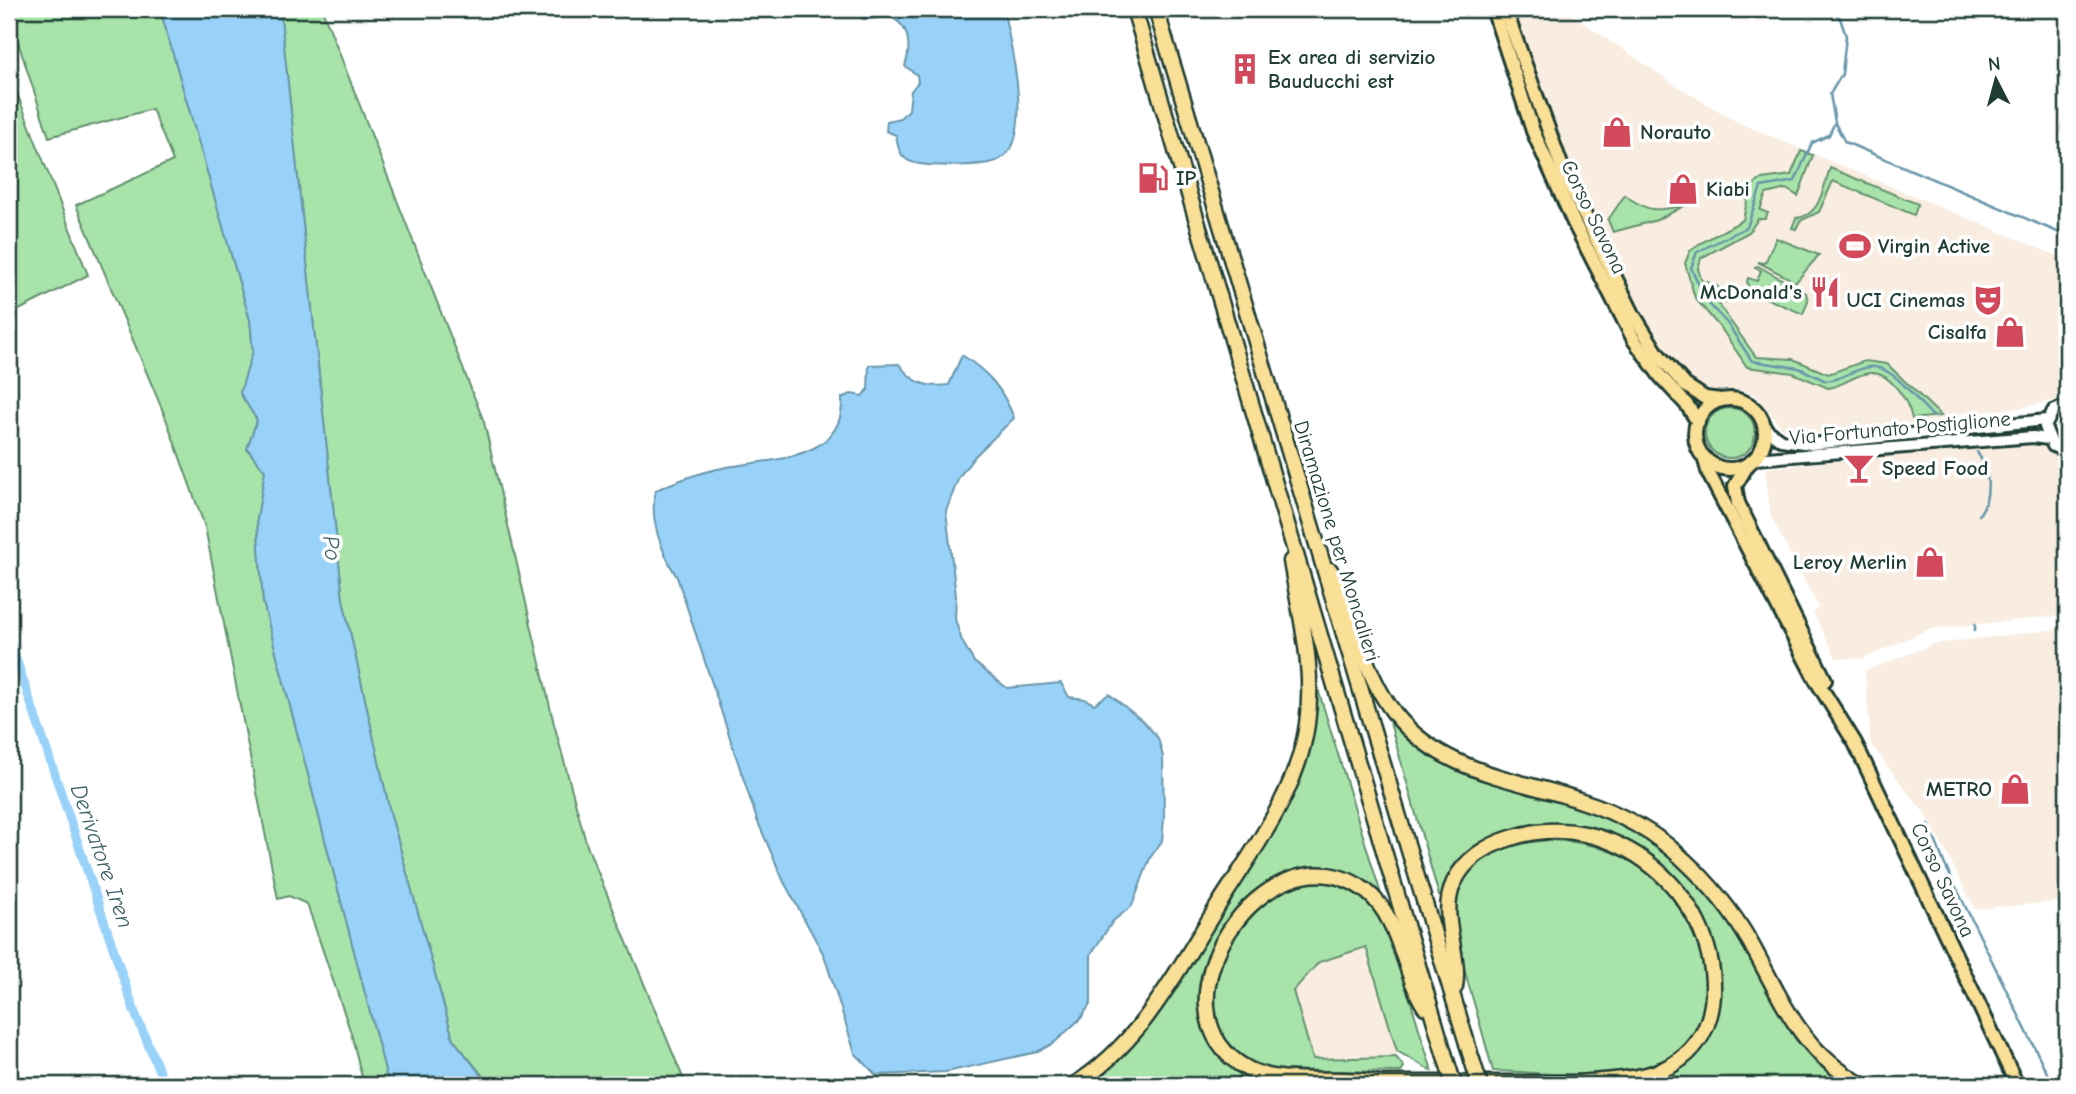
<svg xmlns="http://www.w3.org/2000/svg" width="2076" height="1094" font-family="'Comic Neue',sans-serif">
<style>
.built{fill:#f8ede0}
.green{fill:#a8e4aa;stroke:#64906f;stroke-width:2}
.water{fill:#99d2f9;stroke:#6896aa;stroke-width:2}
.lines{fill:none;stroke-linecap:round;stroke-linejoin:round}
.stream{stroke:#6896aa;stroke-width:2.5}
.canal{stroke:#99d2f9;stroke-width:9}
.secondary-casing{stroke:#1f3d34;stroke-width:16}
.primary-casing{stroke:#1f3d34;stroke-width:18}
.highway-casing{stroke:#1f3d34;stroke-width:19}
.secondary{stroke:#fff;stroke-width:10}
.primary{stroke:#fadf96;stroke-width:12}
.highway{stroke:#fadf96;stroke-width:14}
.highway-bridge-casing{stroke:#1f3d34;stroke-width:19;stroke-linecap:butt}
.highway-bridge{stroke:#fadf96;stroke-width:14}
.labels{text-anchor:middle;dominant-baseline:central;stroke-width:7;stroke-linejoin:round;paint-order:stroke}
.poi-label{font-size:21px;font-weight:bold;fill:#1f3d34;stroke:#fff;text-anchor:start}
.street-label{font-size:21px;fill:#1f3d34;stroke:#fff}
.water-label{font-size:23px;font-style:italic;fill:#3e6265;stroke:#fff}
</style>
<rect width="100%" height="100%" fill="#fff"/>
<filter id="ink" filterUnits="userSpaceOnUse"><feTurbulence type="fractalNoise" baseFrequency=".0143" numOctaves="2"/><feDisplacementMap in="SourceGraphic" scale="14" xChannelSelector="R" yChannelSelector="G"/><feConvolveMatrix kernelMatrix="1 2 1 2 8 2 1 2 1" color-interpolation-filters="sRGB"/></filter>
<g filter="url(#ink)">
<g class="built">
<polygon points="1512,9 1563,9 1677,86 1739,123 2067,260 2067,398 2019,408 1944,415 1944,420 1799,435 1783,429 1756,396 1742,390 1712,391 1689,381 1663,350 1640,313 1565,161 1534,80"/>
<polygon points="2035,442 2067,457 2067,615 1929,629 1863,659 1836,658 1813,612 1819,608 1771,517 1765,468"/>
<polygon points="2067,628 2067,901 1975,909 1929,819 1871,745 1865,671 1934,644"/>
<polygon points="1366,947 1397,1051 1396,1057 1313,1059 1293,991 1319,962"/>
</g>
<g class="green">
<polygon points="9,9 160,9 250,320 253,351 240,393 257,420 247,449 265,471 257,519 263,602 389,1085 364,1085 351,1033 307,904 289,896 278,899 205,527 165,416 76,205 173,161 152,109 49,137 18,42 9,22"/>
<polygon points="280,9 322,9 484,422 554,724 587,846 686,1085 490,1085 453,1039 390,812 343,600"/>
<polygon points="9,73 88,275 9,315"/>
<path d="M1801 151 1813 155 1798 196 1786 189 1766 194 1760 210 1768 213 1765 219H1758L1749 232 1701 258 1698 269 1702 281 1710 283 1708 288 1715 291 1717 286 1727 298 1726 303 1721 301 1719 305 1756 357 1793 359 1828 374 1865 361 1887 364 1941 416 1912 419C1909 402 1890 371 1870 373 1855 374 1843 386 1828 388L1793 373 1747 367 1723 331 1695 298 1685 263 1690 251 1699 244 1743 220 1750 187 1762 179 1791 175Z"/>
<path d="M1830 168 1918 204 1914 215 1833 181 1819 212 1800 221 1796 229 1792 228 1796 218C1820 217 1823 188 1830 168Z"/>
<path d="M1625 195C1651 215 1659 210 1686 205L1657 220 1613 232 1608 220Z"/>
<polygon points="1776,238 1819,255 1796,282 1758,262 1765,263"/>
<polygon points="1758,266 1806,293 1808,301 1803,314 1749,291 1747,281 1748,278 1757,281 1761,271 1755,268"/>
<circle cx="1730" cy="433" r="25"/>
<path d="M1317 686 1380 891C1375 890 1369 884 1363 880 1351 872 1337 869 1323 868 1247 865 1174 967 1208 1037 1219 1059 1237 1067 1252 1080L1200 1085H1086L1122 1056 1265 842 1315 711Z"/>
<polygon points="1387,712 1423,749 1454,769 1601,815 1629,828 1674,859 1722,911 1796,1040 1816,1063 1846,1085 1769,1085 1668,1076 1703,1046 1718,1006 1683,888 1656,861 1625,842 1552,825 1532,827 1496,837 1444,895 1439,896"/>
<path d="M1550 840C1587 841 1625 852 1653 877 1702 919 1739 1028 1662 1063 1617 1083 1543 1072 1493 1071 1485 1042 1477 1012 1468 983 1444 898 1450 848 1550 840Z"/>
<path d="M1307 881C1376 883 1387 926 1405 983 1414 1012 1423 1042 1432 1071L1397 1051 1366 947 1319 962 1293 991 1313 1059 1396 1057 1404 1067 1401 1072 1271 1070C1165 1037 1224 903 1307 881Z"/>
</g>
<g class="water">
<polygon points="160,9 280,9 343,600 390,812 453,1039 489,1085 389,1085 263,602 257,519 265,471 247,448 257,420 240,393 253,351 250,320"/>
<path d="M860 9H1003C1011 44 1026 108 1014 142 1012 149 1003 159 996 161 982 166 917 169 906 159 898 153 898 145 896 135L886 131 887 121 900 118 909 110 911 91 918 82 917 75 905 66C911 49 911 24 889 17 879 15 870 22 861 18Z"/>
<path d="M962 355C989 373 1002 388 1014 418L975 456 959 477 946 511 956 596 955 619 962 641 974 662 1007 688 1061 683 1069 697 1085 699 1094 704 1109 694 1145 723 1158 738 1163 757 1164 819 1162 841 1150 858 1132 906 1113 921 1091 954V1003L1081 1018 1054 1043 1037 1052 946 1072 876 1075 855 1053 824 955 784 882 757 820 677 577C662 553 648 518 656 490 681 479 707 470 733 466 777 459 845 458 842 398L851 394 862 396 868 390 869 365 899 364C913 383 925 388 949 385Z"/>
</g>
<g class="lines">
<g class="stream">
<path d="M1829 9 1840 18 1846 36 1842 74 1830 94 1835 122 1829 135 1812 143 1795 181 1761 187 1747 227 1697 252 1691 268 1707 302 1727 323 1752 361 1799 368 1826 381C1841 380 1854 369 1869 367 1893 364 1917 402 1934 417"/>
<polyline points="1835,123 1845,142 2067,236"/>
<path d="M1977 452C1990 471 1992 497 1979 515"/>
<polyline points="1975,624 1975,630"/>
<polyline points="1929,824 1944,863 2053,1085"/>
</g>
<polyline class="canal" points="9,638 135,1013 165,1085"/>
<defs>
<g id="secondary">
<polyline points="2067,405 2053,411 2045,427 2053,446 2067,452"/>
<polyline points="1765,428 1781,440 1811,444 2047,420"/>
<polyline points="1755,459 2033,437 2048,439"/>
</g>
<g id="primary">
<polyline points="1493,9 1533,131 1574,223 1634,340 1661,377 1687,405 1698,422"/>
<polyline points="1505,9 1564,173 1633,314 1657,353 1685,385 1705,398 1721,400"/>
<circle cx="1730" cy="434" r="35"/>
<polyline points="1704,457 1709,474 1816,680 1855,743 2017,1085"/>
<polyline points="1748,464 1735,486 1738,503 1825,680"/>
</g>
<g id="highway">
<polyline points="1134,9 1444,1053"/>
<polyline points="1156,9 1472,1060"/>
<path d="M1330 570C1356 616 1361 671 1395 714 1441 772 1513 778 1579 800 1617 812 1655 832 1684 860 1710 884 1732 911 1750 942 1783 1001 1799 1050 1862 1085"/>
<path d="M1455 987C1461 952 1438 917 1454 882 1465 859 1488 845 1511 838 1612 805 1717 892 1713 995 1711 1025 1698 1050 1672 1065 1644 1081 1609 1080 1578 1083"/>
<polyline points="1370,1083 1584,1083"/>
<path d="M1378 1083C1339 1075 1282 1087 1248 1069 1140 1012 1267 817 1366 891 1401 918 1402 971 1425 1007"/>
<path d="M1074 1085C1141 1044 1178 969 1219 904 1254 849 1298 791 1307 724 1315 667 1300 616 1291 561"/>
</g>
</defs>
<use href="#secondary" class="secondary-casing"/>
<use href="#primary" class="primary-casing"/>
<use href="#highway" class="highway-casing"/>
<use href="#secondary" class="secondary"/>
<use href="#primary" class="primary"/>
<use href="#highway" class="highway"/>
<defs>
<g id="highway-bridge">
<polyline points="1444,1053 1454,1085"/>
<polyline points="1472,1060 1480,1085"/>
</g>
</defs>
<use href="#highway-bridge" class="highway-bridge-casing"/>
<use href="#highway-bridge" class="highway-bridge"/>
</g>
</g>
<defs>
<symbol id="building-bare" viewBox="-9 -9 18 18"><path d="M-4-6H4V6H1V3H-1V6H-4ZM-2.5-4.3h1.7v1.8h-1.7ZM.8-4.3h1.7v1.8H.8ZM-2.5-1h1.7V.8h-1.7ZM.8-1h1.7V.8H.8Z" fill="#d1495b" stroke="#fff" stroke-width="2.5" paint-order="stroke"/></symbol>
<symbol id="shop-bare" viewBox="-9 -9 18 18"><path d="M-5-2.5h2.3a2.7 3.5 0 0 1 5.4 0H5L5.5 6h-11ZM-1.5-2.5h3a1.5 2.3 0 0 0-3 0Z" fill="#d1495b" stroke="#fff" stroke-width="2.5" paint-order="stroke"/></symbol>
<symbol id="fuel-bare" viewBox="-9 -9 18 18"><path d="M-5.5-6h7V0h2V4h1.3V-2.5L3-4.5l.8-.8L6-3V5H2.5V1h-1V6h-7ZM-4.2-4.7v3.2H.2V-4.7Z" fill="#d1495b" stroke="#fff" stroke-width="2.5" paint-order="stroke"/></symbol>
<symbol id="stadium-bare" viewBox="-9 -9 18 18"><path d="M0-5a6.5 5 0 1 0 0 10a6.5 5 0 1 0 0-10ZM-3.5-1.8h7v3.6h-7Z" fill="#d1495b" stroke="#fff" stroke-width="2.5" paint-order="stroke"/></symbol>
<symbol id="restaurant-bare" viewBox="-9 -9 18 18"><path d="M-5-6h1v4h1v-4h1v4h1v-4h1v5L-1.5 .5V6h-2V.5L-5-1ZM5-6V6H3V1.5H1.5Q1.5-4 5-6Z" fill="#d1495b" stroke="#fff" stroke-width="2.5" paint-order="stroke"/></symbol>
<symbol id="theatre-bare" viewBox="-9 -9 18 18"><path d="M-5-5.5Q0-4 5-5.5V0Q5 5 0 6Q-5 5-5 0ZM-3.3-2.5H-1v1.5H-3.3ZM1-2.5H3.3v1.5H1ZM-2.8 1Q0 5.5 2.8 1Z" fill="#d1495b" stroke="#fff" stroke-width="2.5" paint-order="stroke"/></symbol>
<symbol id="bar-bare" viewBox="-9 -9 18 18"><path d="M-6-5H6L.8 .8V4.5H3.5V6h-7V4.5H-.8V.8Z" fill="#d1495b" stroke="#fff" stroke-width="2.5" paint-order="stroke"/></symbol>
</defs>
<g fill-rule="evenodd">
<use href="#building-bare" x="1223" y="47" width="44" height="44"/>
<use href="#shop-bare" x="1595" y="110" width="44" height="44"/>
<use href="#fuel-bare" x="1131" y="156" width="44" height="44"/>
<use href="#shop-bare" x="1661" y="167" width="44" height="44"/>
<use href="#stadium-bare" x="1833" y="224" width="44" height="44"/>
<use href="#restaurant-bare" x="1803" y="270" width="44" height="44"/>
<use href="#theatre-bare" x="1966" y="278" width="44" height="44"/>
<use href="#shop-bare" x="1988" y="310" width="44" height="44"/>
<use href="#bar-bare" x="1837" y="446" width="44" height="44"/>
<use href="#shop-bare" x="1908" y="540" width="44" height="44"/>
<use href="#shop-bare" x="1993" y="767" width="44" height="44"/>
</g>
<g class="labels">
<g class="poi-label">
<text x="1268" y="57">Ex area di servizio<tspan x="1268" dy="24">Bauducchi est</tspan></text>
<text x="1640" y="132">Norauto</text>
<text x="1176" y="178">IP</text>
<text x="1706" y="189">Kiabi</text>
<text x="1878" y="246">Virgin Active</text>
<text x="1802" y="292" text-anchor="end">McDonald's</text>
<text x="1965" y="300" text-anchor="end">UCI Cinemas</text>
<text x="1987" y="332" text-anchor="end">Cisalfa</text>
<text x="1882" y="468">Speed Food</text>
<text x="1907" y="562" text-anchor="end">Leroy Merlin</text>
<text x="1992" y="789" text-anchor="end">METRO</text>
</g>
<g class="street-label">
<text transform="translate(1594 217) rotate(64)">Corso Savona</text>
<text transform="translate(1900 428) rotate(-5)">Via Fortunato Postiglione</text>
<text transform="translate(1337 541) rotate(73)">Diramazione per Moncalieri</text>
<text transform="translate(1943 880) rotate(65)">Corso Savona</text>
</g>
<g class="water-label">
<text transform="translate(332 548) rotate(83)">Po</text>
<text transform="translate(102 856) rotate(71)">Derivatore Iren</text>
</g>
</g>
<rect width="2076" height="1094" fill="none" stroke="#fff" stroke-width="35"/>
<rect x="18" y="18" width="2041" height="1059" fill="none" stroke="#1f3d34" stroke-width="2.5" filter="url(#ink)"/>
<g transform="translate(1996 80) rotate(354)" stroke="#ffffff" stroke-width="5" paint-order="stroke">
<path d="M0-5L12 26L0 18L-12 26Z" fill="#1f3d34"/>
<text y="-10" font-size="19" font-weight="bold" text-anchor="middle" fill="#1f3d34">N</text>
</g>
</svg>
